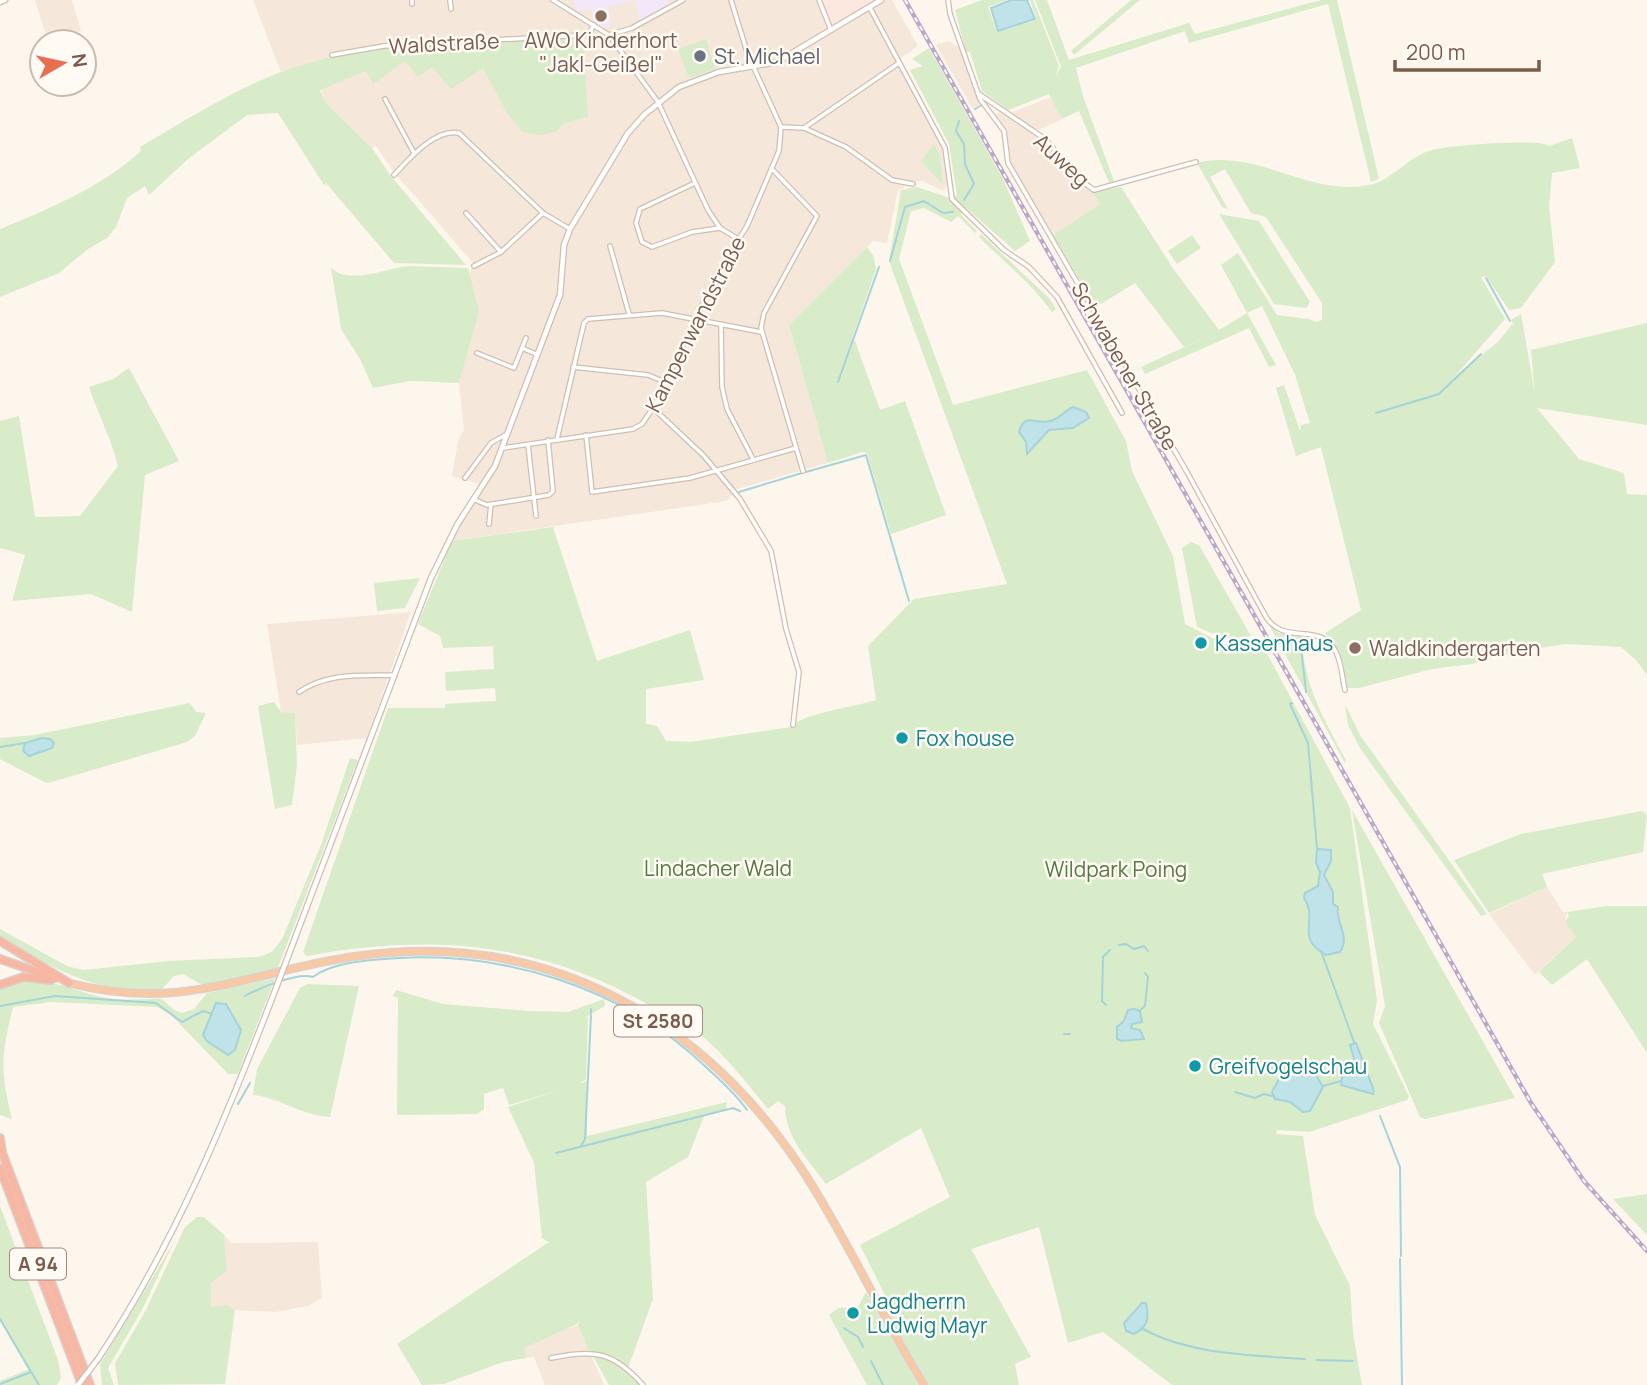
<svg xmlns="http://www.w3.org/2000/svg" width="1647" height="1385" font-family="Manrope,sans-serif">
<style>
.residential{fill:#f5e8da}
.commercial{fill:#fde8e0}
.education{fill:#f3e8fa}
.green{fill:#d8ecc9}
.water{fill:#bfe3e8;stroke:#a5d3da;stroke-width:2}
.lines{fill:none;stroke-linecap:round;stroke-linejoin:round}
.stream{stroke:#a5d3da;stroke-width:2}
.minor-casing{stroke:#d1beb0;stroke-width:6}
.tertiary-casing{stroke:#d1beb0;stroke-width:7}
.trunk-casing{stroke:#dad1cd;stroke-width:9}
.motorway-casing{stroke:#dad1cd;stroke-width:10}
.minor{stroke:#fff;stroke-width:3.5}
.tertiary{stroke:#fff;stroke-width:4.5}
.trunk{stroke:#f9c8a4;stroke-width:6}
.motorway{stroke:#f7b7a3;stroke-width:7}
.rail-casing{stroke:#b9a8c9;stroke-width:4.5}
.rail{stroke:#fffaf3;stroke-width:2;stroke-dasharray:5;stroke-linecap:butt}
.tertiary-bridge-casing{stroke:#d1beb0;stroke-width:7;stroke-linecap:butt}
.tertiary-bridge{stroke:#fff;stroke-width:4.5}
.education-dot{fill:#8d6e63;stroke:#fffaf3;stroke-width:2.5}
.worship-dot{fill:#6b7280;stroke:#fffaf3;stroke-width:2.5}
.culture-dot{fill:#0f9aa8;stroke:#fffaf3;stroke-width:2.5}
.labels{text-anchor:middle;dominant-baseline:central;stroke-width:5;stroke-linejoin:round;paint-order:stroke}
.shield{fill:#fffaf3;stroke:#a28b7f;stroke-width:2}
.shield-label{font-size:19px;font-weight:bold;fill:#7a5c4d}
.education-label{font-size:21px;fill:#785e54;stroke:#fffaf3}
.street-label{font-size:21px;fill:#7a5c4d;stroke:#fffaf3}
.worship-label{font-size:21px;fill:#5b616d;stroke:#fffaf3;text-anchor:start}
.culture-label{font-size:21px;fill:#0d838f;stroke:#fffaf3;text-anchor:start}
.park-label{font-size:21px;fill:#537a41;stroke:#fffaf3}
</style>
<rect width="100%" height="100%" fill="#fdf6ec"/>
<g class="residential">
<polygon points="35,0 72,0 81,31 48,42"/>
<polygon points="253,0 821,0 830,27 875,0 892,0 918,46 901,58 901,72 943,149 948,185 943,191 923,181 913,181 898,190 887,243 873,241 789,325 828,463 737,489 727,501 452,541 479,484 452,476 458,441 464,430 459,383 479,312 471,290 470,272 474,264 393,171 376,146 372,148 327,104 309,63 281,72"/>
<polygon points="949,41 961,49 968,69 981,103 973,109 936,45"/>
<polygon points="1051,97 1062,119 1032,133 1061,160 1082,186 1092,192 1100,204 1053,235 1011,163 1007,130 994,114 1003,112 1008,114"/>
<polygon points="411,612 367,738 297,745 295,713 281,712 267,624"/>
<polygon points="1547,887 1563,912 1567,912 1565,922 1576,937 1535,975 1489,914"/>
<polygon points="224,1235 231,1243 318,1242 322,1298 308,1306 276,1312 235,1310 228,1305 211,1307 211,1283 227,1271"/>
<polygon points="578,1325 604,1385 545,1385 534,1357 526,1358 523,1349 540,1338"/>
</g>
<polygon class="commercial" points="821,0 875,0 830,27"/>
<g class="education">
<polygon points="574,0 634,0 608,7 611,26 601,28 594,23 591,9 576,11"/>
<polygon points="635,0 668,0 669,4 640,20"/>
</g>
<g class="green">
<polygon points="982,0 1007,0 988,7 997,32 1037,20 1030,0 1033,0 1059,66 1056,76 1061,67 1035,0 1047,0 1069,60 1189,23 1195,34 1321,0 1337,0 1379,179 1371,182 1328,4 1189,43 1185,31 1076,68 1083,96 1115,184 1110,185 1079,111 1062,119 1049,94 1008,110 982,91 970,52 966,52 955,10"/>
<polygon points="1131,0 1140,0 1074,55 1071,51"/>
<path d="M583 36 588 116 563 124 556 132 540 135 523 132 507 113 483 68 451 89 432 67 418 77 405 61 373 84 366 71 320 90 327 104 372 148 390 175 466 265 394 263 326 183 324 185 278 113 247 115 188 159 149 195 145 186 127 198 116 227 107 238 88 249 59 273 0 297V229C49 209 102 187 141 151L140 147C186 120 231 91 281 72 378 36 482 46 583 36Z"/>
<polygon points="706,39 715,69 689,78 678,49"/>
<path d="M929 48 1003 179 1030 241 1015 251 966 208 960 214 977 231 975 233 958 216 951 222 924 208 911 211 899 259 953 405 1087 370 1126 441 1132 471 1173 556 1185 624 1224 644 1263 646 1350 808 1377 1000 1373 1024 1409 1096 1407 1100 1309 1132 1277 1130 1276 1134 1303 1136 1315 1215 1350 1286 1353 1333 1362 1385H1172L1103 1332 1068 1343 1039 1227 971 1249 1031 1357 1015 1364 1019 1385H929L878 1296 885 1295 860 1245 950 1197 921 1128 826 1184C808 1160 785 1137 785 1106L778 1101 768 1109C746 1082 724 1053 696 1031 682 1020 664 1014 649 1005 539 942 431 933 307 956L303 952 388 708H445V704L496 701 495 688 446 691 445 672 494 669 493 646 443 648 440 636 418 624 452 541 553 527 597 661 690 630 704 680 646 689V724L657 726 666 741 690 742 791 727C803 713 855 707 876 700L868 646 914 599 1007 584 889 261 901 190 917 187 950 198 957 195 949 144 910 70 923 66 912 59Z"/>
<path d="M1572 138 1580 168 1552 173 1549 206 1555 262 1521 308 1509 310 1486 276 1481 277 1505 319 1455 376 1498 342 1512 324 1515 327 1511 320 1521 314 1535 394 1531 350 1647 323V425L1537 408 1579 459 1624 473 1627 494 1647 495V675L1636 660 1621 647 1566 644 1519 651 1472 664 1432 669 1359 688H1347L1339 651 1325 633 1361 610 1321 447 1296 456 1276 388 1284 385 1300 431 1301 425 1310 423 1295 375 1262 306 1247 313 1276 365 1269 367 1249 328 1145 374 1141 367 1211 335 1184 347 1135 283 1096 307 1053 235 1100 204 1092 192 1121 187 1172 267 1219 330 1247 313 1221 265 1238 253 1277 315 1309 319 1316 322 1322 320V303L1266 217 1251 213 1225 169 1210 177 1228 209 1222 207 1197 163C1257 148 1308 197 1369 185 1391 181 1407 158 1429 151 1444 145 1541 138 1549 146Z"/>
<polygon points="934,144 940,154 943,185 921,161"/>
<polygon points="1219,214 1259,221 1310,302 1306,308 1274,304"/>
<path d="M981 234 1049 298 1056 309 1052 312C1032 284 1003 261 979 237Z"/>
<polygon points="1192,235 1201,248 1177,264 1168,251"/>
<polygon points="867,247 874,257 876,269 852,339 855,341 880,410 905,401 946,515 891,534 867,453 862,452 828,463 789,325"/>
<path d="M408 266 468 268 479 312 459 383 410 381 373 388 360 359 341 329 331 268C349 285 385 269 408 266Z"/>
<path d="M129 368 179 461 145 475 132 612 91 594 12 601 25 555 0 548V421L19 416 35 517 80 516 118 466C111 438 98 414 89 387L113 379Z"/>
<polygon points="1191,542 1199,545 1251,636 1226,639 1197,627 1182,548"/>
<polygon points="420,578 405,608 377,611 374,583"/>
<path d="M1268 623 1279 633 1301 636C1305 687 1322 716 1346 760L1345 763Z"/>
<polygon points="274,702 281,712 295,713 297,765 292,805 275,809 258,706"/>
<polygon points="190,703 196,712 206,713 195,736 187,742 52,782 46,783 0,759 0,738 35,735"/>
<polygon points="1345,704 1360,735 1487,914 1481,916 1360,748 1348,725"/>
<path d="M350 758 358 760 277 970 206 987 183 974 174 976 162 989C103 999 48 965 0 938V929L67 966 83 970 169 961 258 957 272 952 282 939 321 845Z"/>
<polygon points="1352,810 1515,1098 1425,1119 1420,1117 1379,1023 1385,1006"/>
<polygon points="1642,811 1647,815 1643,852 1542,874 1547,887 1489,913 1454,860 1521,834"/>
<polygon points="1607,906 1647,906 1647,1053 1587,959 1552,985 1539,972 1576,937 1565,922 1569,916 1567,912"/>
<path d="M275 978 238 1074H228L170 1014 157 1007 52 1002 13 1007C1 1056 0 1070 12 1119L0 1115V988C45 970 68 992 112 999 129 1001 146 998 162 999L174 1010 182 1013 194 1009 207 993Z"/>
<path d="M308 984 359 986 330 1117C302 1116 280 1098 253 1095L257 1069 300 988Z"/>
<polygon points="396,990 443,1004 529,1011 568,1012 604,999 605,1006 586,1017 588,1019 586,1079 577,1085 509,1105 503,1088 484,1094 484,1109 477,1114 397,1115 398,998 393,996"/>
<polygon points="587,1081 587,1136 727,1102 726,1110 704,1116 688,1157 646,1182 653,1299 628,1368 610,1356 589,1351 578,1325 579,1320 577,1324 524,1348 526,1358 503,1362 444,1384 422,1385 397,1344 549,1242 542,1238 534,1163 508,1107"/>
<polygon points="1647,1194 1647,1235 1613,1199"/>
<polygon points="0,1206 58,1360 61,1378 57,1385 0,1385 0,1381 29,1369 0,1320"/>
<polygon points="197,1217 204,1217 224,1235 227,1271 211,1283 211,1307 228,1305 235,1310 225,1384 118,1385 115,1363 146,1310 185,1227"/>
<polygon points="174,1242 143,1308 108,1368 114,1385 102,1385 100,1364"/>
<polygon points="866,1292 918,1385 867,1385 829,1315 838,1308 858,1307"/>
<polygon points="592,1354 618,1365 640,1385 609,1385"/>
</g>
<g class="water">
<polygon points="1011,0 1027,0 1035,19 998,31 991,8"/>
<path d="M1073 407 1086 412 1089 418 1073 428 1049 430 1027 454 1026 442 1019 432C1025 410 1037 427 1053 420 1061 417 1066 410 1073 407Z"/>
<polygon points="42,738 50,739 54,743 52,748 29,756 23,751 25,743"/>
<path d="M1317 849 1331 850V861L1324 875 1333 892V904L1338 907C1335 923 1351 936 1340 952L1326 955C1294 938 1319 920 1304 898L1305 893 1318 886 1320 872 1316 863Z"/>
<polygon points="216,1003 226,1004 241,1030 235,1050 228,1055 207,1041 203,1035"/>
<polygon points="1134,1009 1140,1011 1142,1022 1132,1024 1131,1028 1140,1030 1144,1039 1121,1041 1117,1039 1117,1027 1124,1021 1128,1010"/>
<polygon points="1356,1043 1374,1091 1373,1094 1341,1085 1343,1071 1355,1062 1350,1045"/>
<polygon points="1306,1071 1315,1073 1323,1087 1310,1111 1303,1112 1290,1102 1275,1099 1272,1092 1280,1077"/>
<path d="M1142 1303H1146C1149 1318 1149 1326 1134 1334L1126 1331 1124 1323Z"/>
</g>
<g class="lines">
<g class="stream">
<polyline points="975,109 982,105"/>
<polyline points="959,121 956,131 964,144 965,164 974,184 964,200"/>
<polyline points="890,261 905,207 924,201 943,213 953,212"/>
<polyline points="1486,278 1510,321"/>
<polyline points="838,382 879,267"/>
<polyline points="1376,413 1439,394 1481,354"/>
<polyline points="806,472 866,455 909,601"/>
<polyline points="739,492 802,473"/>
<polyline points="1300,638 1306,692"/>
<polyline points="1292,703 1290,704 1308,743 1317,849"/>
<polyline points="0,747 25,743"/>
<polyline points="1119,945 1126,944 1134,949 1144,946 1148,951"/>
<polyline points="1321,951 1354,1042"/>
<path d="M245 996C259 988 298 972 313 977 331 963 362 961 384 959 500 949 622 986 707 1068 721 1081 736 1094 747 1110"/>
<polyline points="1106,1005 1102,1001 1103,957 1110,950"/>
<polyline points="0,1006 55,996 156,1003 182,1022 203,1011 212,1014"/>
<polyline points="1139,1011 1145,1006 1148,977 1145,973"/>
<polyline points="591,1013 591,1009"/>
<polyline points="1064,1034 1070,1034"/>
<polyline points="1323,1086 1341,1081"/>
<polyline points="1235,1092 1255,1098 1264,1094 1272,1096"/>
<polyline points="238,1104 250,1083"/>
<polyline points="1380,1116 1400,1167 1401,1256"/>
<polyline points="581,1146 585,1139 591,1015"/>
<polyline points="556,1153 733,1108 740,1111"/>
<polyline points="1400,1259 1402,1385"/>
<polyline points="0,1319 31,1372 0,1384"/>
<polyline points="844,1328 858,1337 863,1347"/>
<path d="M1143 1329C1191 1355 1252 1355 1305 1359"/>
<polyline points="1317,1360 1353,1361"/>
<polyline points="871,1361 883,1385"/>
<polyline points="32,1373 39,1385"/>
</g>
<defs>
<g id="minor">
<polyline points="412,0 412,4"/>
<polyline points="450,0 451,9"/>
<polyline points="553,0 609,35 658,102 708,210 720,228 738,239"/>
<polyline points="819,0 831,30"/>
<path d="M948 0 950 14 980 99 1004 131 1008 163 1187 472 1266 617C1286 647 1320 620 1336 652 1342 664 1342 678 1345 690"/>
<polyline points="870,8 945,148 952,199 1004,250 1029,267 1057,297 1122,413"/>
<polyline points="609,35 632,28 683,0"/>
<polyline points="332,55 384,46 584,35 590,32 594,25"/>
<polyline points="979,94 1045,139 1083,182 1094,190 1196,162"/>
<polyline points="385,99 414,153"/>
<polyline points="781,127 804,128 899,63"/>
<polyline points="804,128 846,147 892,180 913,184"/>
<polyline points="773,170 817,216 764,313 761,328 803,471"/>
<path d="M394 175C408 160 435 128 459 133L543 213 570 229"/>
<polyline points="695,183 640,209 636,223 642,242 652,247 692,232 720,228"/>
<polyline points="466,213 501,252"/>
<polyline points="610,246 629,314"/>
<polyline points="474,266 501,252 543,213"/>
<polyline points="721,325 722,387 727,409 753,459"/>
<polyline points="522,348 536,354"/>
<polyline points="477,353 514,368 526,338"/>
<polyline points="573,367 648,375 665,382"/>
<polyline points="653,408 704,456 740,499 771,551 786,629 799,672 793,725"/>
<polyline points="586,435 592,492 690,478 796,448"/>
<polyline points="557,439 584,323 588,319 662,313 761,332"/>
<polyline points="528,445 536,516"/>
<polyline points="503,448 633,429 642,424 653,408 718,272 747,226 779,151 781,127 748,55 731,0"/>
<polyline points="465,478 491,443 505,435"/>
<polyline points="473,499 487,505 549,495 553,491 548,440"/>
<polyline points="489,524 491,504"/>
<path d="M299 692C328 672 360 676 394 675"/>
<path d="M551 1358C593 1349 613 1351 643 1385"/>
</g>
<g id="tertiary">
<polyline points="0,2 5,0"/>
<polyline points="289,954 431,578 457,525 495,466 560,295 564,245 570,229 628,133 645,114 679,87 719,72 777,62 881,0"/>
<path d="M98 1359C172 1248 223 1126 271 1001"/>
</g>
<path id="trunk" d="M69 983C185 1013 249 971 358 956 545 930 701 1016 803 1171 848 1240 881 1315 924 1385"/>
<g id="motorway">
<polyline points="0,941 69,983"/>
<polyline points="0,959 55,978"/>
<polyline points="0,985 23,977 51,980"/>
<polyline points="0,1138 2,1151"/>
<polyline points="0,1147 90,1385"/>
<polyline points="0,1168 82,1385"/>
</g>
</defs>
<use href="#minor" class="minor-casing"/>
<use href="#tertiary" class="tertiary-casing"/>
<use href="#trunk" class="trunk-casing"/>
<use href="#motorway" class="motorway-casing"/>
<use href="#minor" class="minor"/>
<use href="#tertiary" class="tertiary"/>
<use href="#trunk" class="trunk"/>
<use href="#motorway" class="motorway"/>
<defs>
<polyline id="rail" points="905,0 1531,1103 1584,1181 1647,1251"/>
</defs>
<use href="#rail" class="rail-casing"/>
<use href="#rail" class="rail"/>
<defs>
<g id="tertiary-bridge">
<polyline points="271,1001 289,954"/>
<polyline points="78,1385 98,1359"/>
</g>
</defs>
<use href="#tertiary-bridge" class="tertiary-bridge-casing"/>
<use href="#tertiary-bridge" class="tertiary-bridge"/>
</g>
<g class="education-dot">
<circle cx="601" cy="16" r="7"/>
<circle cx="1355" cy="648" r="7"/>
</g>
<circle class="worship-dot" cx="700" cy="56" r="7"/>
<g class="culture-dot">
<circle cx="1201" cy="643" r="7"/>
<circle cx="902" cy="738" r="7"/>
<circle cx="1195" cy="1066" r="7"/>
<circle cx="853" cy="1313" r="7"/>
</g>
<g class="labels">
<g class="shield">
<rect x="614" y="1005.5" width="88" height="31" rx="5"/>
<rect x="10" y="1248.5" width="56" height="31" rx="5"/>
</g>
<g class="shield-label">
<text x="658" y="1021">St 2580</text>
<text x="38" y="1264">A 94</text>
</g>
<g class="education-label">
<text x="601" y="40">AWO Kinderhort<tspan x="601" dy="24">"Jakl-Geißel"</tspan></text>
<text x="1369" y="648" text-anchor="start">Waldkindergarten</text>
</g>
<g class="street-label">
<text transform="translate(444 43) rotate(-3)">Waldstraße</text>
<text transform="translate(1062 160) rotate(43)">Auweg</text>
<text transform="translate(695 324) rotate(-63)">Kampenwandstraße</text>
<text transform="translate(1125 366) rotate(60)">Schwabener Straße</text>
</g>
<g class="worship-label">
<text x="714" y="56">St. Michael</text>
</g>
<g class="culture-label">
<text x="1215" y="643">Kassenhaus</text>
<text x="916" y="738">Fox house</text>
<text x="1209" y="1066">Greifvogelschau</text>
<text x="867" y="1301">Jagdherrn<tspan x="867" dy="24">Ludwig Mayr</tspan></text>
</g>
<g class="park-label">
<text x="718" y="868">Lindacher Wald</text>
<text x="1116" y="869">Wildpark Poing</text>
</g>
</g>
<g transform="translate(63 63) rotate(81)"><circle r="33" fill="#fffaf3" stroke="#cabbb1" stroke-width="2"/>
<path d="M0-5L12 26L0 18L-12 26Z" fill="#e76f51"/>
<text y="-10" font-size="19" font-weight="bold" text-anchor="middle" fill="#7a5c4d">N</text>
</g>
<path d="M1395 60v10h144v-10" fill="none" stroke="#7a5c4d" stroke-width="3.5"/>
<text x="1406" y="60" font-size="21" fill="#7a5c4d" stroke="#fffaf3" stroke-width="5" paint-order="stroke">200 m</text>
</svg>
